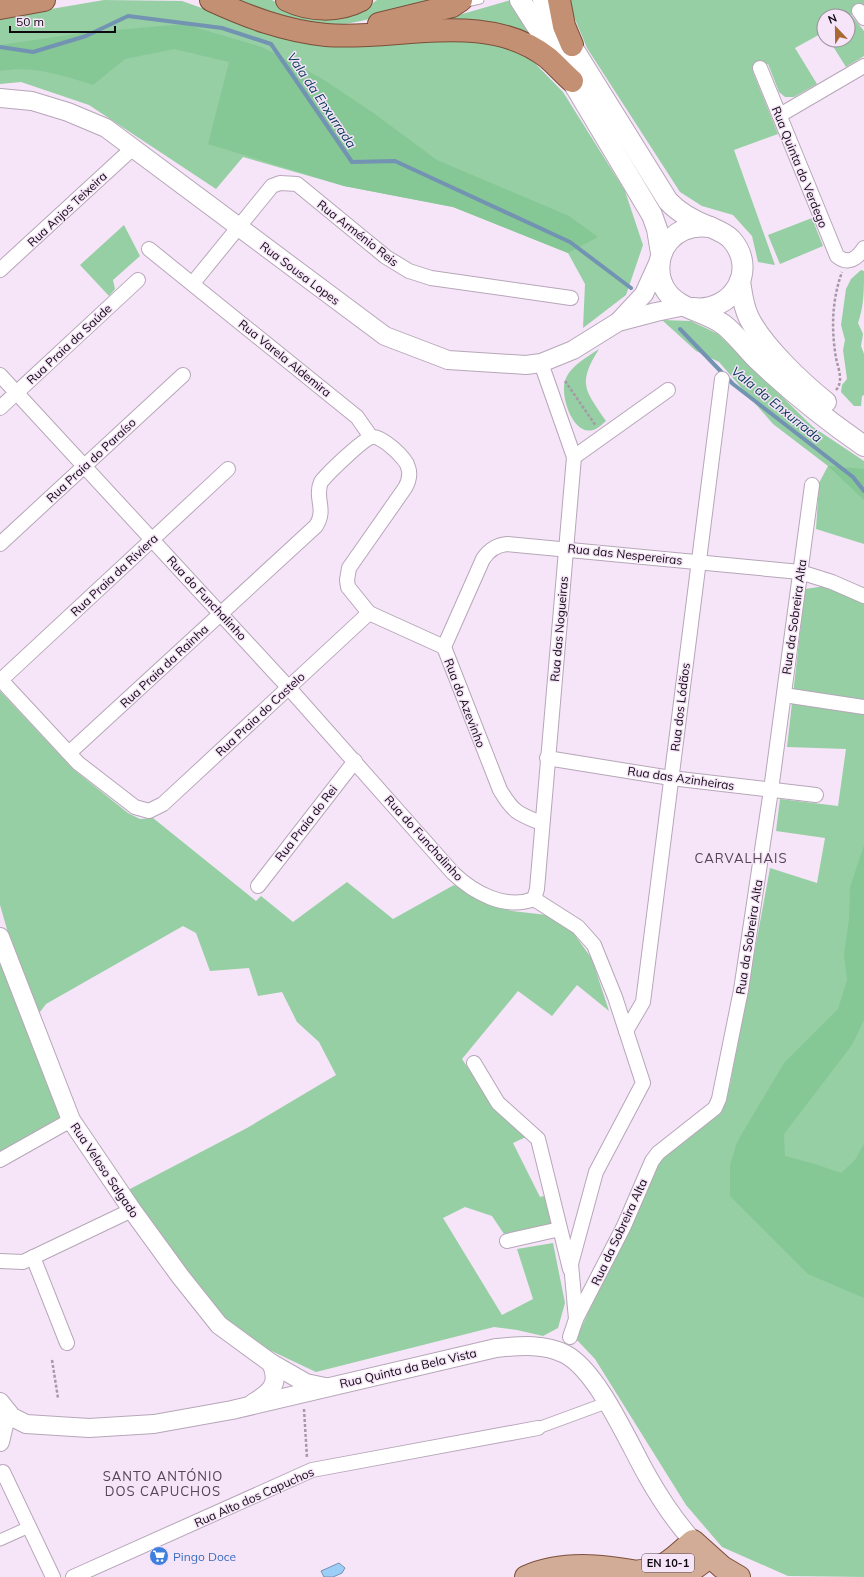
<svg xmlns="http://www.w3.org/2000/svg" width="864" height="1577" font-family="Mulish,sans-serif">
<style>
.green{fill:#96cfa3}
.forest{fill:#86c796}
.water{fill:#9ccef7;stroke:#7293b2}
.lines{fill:none;stroke-linecap:round;stroke-linejoin:round}
.stream{stroke:#7293b2;stroke-width:4}
.service-casing{stroke:#b7a6b9;stroke-width:9}
.pedestrian-casing{stroke:#b7a6b9;stroke-width:13}
.minor-casing{stroke:#b7a6b9;stroke-width:16}
.tertiary-casing{stroke:#b7a6b9;stroke-width:20}
.secondary-casing{stroke:#b7a6b9;stroke-width:22}
.primary-casing{stroke:#7b4f3a;stroke-width:24}
.trunk-casing{stroke:#7b4f3a;stroke-width:24}
.path{stroke:#a698a8;stroke-width:2.5;stroke-dasharray:3 2;stroke-linecap:butt}
.service{stroke:#fff;stroke-width:7}
.pedestrian{stroke:#fff;stroke-width:11}
.minor{stroke:#fff;stroke-width:14}
.tertiary{stroke:#fff;stroke-width:18}
.secondary{stroke:#fff;stroke-width:20}
.primary{stroke:#d3ac97;stroke-width:22}
.trunk{stroke:#c49074;stroke-width:22}
.labels{text-anchor:middle;dominant-baseline:central;stroke-width:3;stroke-linejoin:round;paint-order:stroke}
.shield{fill:#f6e4f8;stroke:#544b56;stroke-width:1}
.shield-label{font-size:11px;font-weight:bold;fill:#0f0910}
.street-label{font-size:12px;fill:#0f0910;stroke:#f6e4f8}
.shop-label{font-size:12px;fill:#366cbe;stroke:#f6e4f8;text-anchor:start}
.water-label{font-size:13px;font-style:italic;fill:#003555;stroke:#f6e4f8}
.neighbourhood-label{font-size:13px;letter-spacing:1px;fill:#534555;stroke:#f6e4f8}
</style>
<rect width="100%" height="100%" fill="#f6e4f8"/>
<g class="green">
<polygon points="104,0 182,1 230,18 313,40 374,46 457,40 519,47 563,92 625,191 643,245 626,295 583,328 585,284 568,253 453,207 344,186 243,157 216,189 89,105 21,82 0,84 0,19 10,16"/>
<path d="M233 0H272L292 12 324 20 359 13 377 0H431C399 9 359 26 327 25 294 25 263 10 233 0Z"/>
<polygon points="511,0 534,37 431,23"/>
<polygon points="570,0 864,0 864,8 851,15 864,31 864,56 846,67 829,40 848,40 848,16 824,16 824,32 795,48 817,84 794,97 785,97 779,92 768,64 753,72 778,134 734,150 775,265 758,262 752,236 733,215 702,206 680,192 587,48 572,12"/>
<polygon points="812,218 823,246 780,264 768,235"/>
<polygon points="124,225 140,256 113,280 115,289 109,296 80,265"/>
<path d="M861 270 864 271C864 290 864 306 858 323L863 334 861 346 864 354V395L862 396 861 406H854L841 392 842 385 847 379 843 350 845 340 841 325 846 289 851 279Z"/>
<polygon points="662,320 691,321 718,334 813,427 864,461 864,544 816,529 819,483 828,466 773,424 719,362 696,351"/>
<path d="M599 349C577 384 585 390 606 421 602 424 598 429 593 430 573 436 560 396 565 381 569 367 587 357 599 349Z"/>
<polygon points="826,586 864,604 864,1577 788,1576 722,1547 686,1505 595,1359 576,1339 657,1162 720,1113 730,1085 770,868 817,883 825,838 776,831 780,799 838,806 846,749 787,747 805,589"/>
<polygon points="0,691 73,769 128,813 140,819 153,818 256,901 261,896 293,922 347,882 393,919 454,885 493,906 512,911 547,915 572,931 592,959 609,1011 577,985 552,1016 518,991 462,1059 496,1109 526,1137 513,1143 540,1197 548,1195 557,1225 504,1234 492,1216 465,1207 443,1218 502,1315 533,1299 517,1249 553,1243 565,1303 558,1328 543,1336 517,1330 494,1327 316,1372 240,1336 199,1290 128,1190 247,1128 336,1075 319,1042 297,1022 282,992 258,996 249,968 210,971 196,933 183,926 46,1004 37,1016 19,971 0,905"/>
<polygon points="0,954 33,1049 56,1095 65,1117 0,1153"/>
</g>
<g class="forest">
<path d="M184 24 262 47 321 78 372 112 437 160 569 216 598 237 568 253 453 207 344 186 208 144 229 62 174 49 125 59 93 85C62 75 32 65 0 71V45L82 33Z"/>
<polygon points="828,466 864,469 864,500"/>
<polygon points="864,845 864,1020 852,1045 784,1134 785,1156 815,1164 841,1173 855,1160 864,1144 864,1298 808,1274 730,1196 730,1165 737,1142 784,1063 838,1009 847,980 844,954 849,919 850,887"/>
</g>
<polygon class="water" points="339,1563 345,1568 342,1573 333,1577 324,1577 321,1571"/>
<g class="lines">
<g class="stream">
<polyline points="0,47 33,52 86,36 128,16 222,28 271,44 352,162 395,161 570,242 631,288"/>
<polyline points="680,329 733,384 853,477 864,491"/>
</g>
<defs>
<polyline id="service" points="462,4 480,0"/>
<g id="pedestrian">
<polyline points="538,1428 606,1403"/>
<polyline points="0,1540 29,1527"/>
</g>
<g id="minor">
<polyline points="859,11 864,18"/>
<path d="M760 68 837 256C848 265 857 259 864 248"/>
<polyline points="780,115 864,66"/>
<polyline points="149,249 357,417 371,437"/>
<polyline points="0,270 134,147"/>
<polyline points="193,283 272,186 280,183 297,184 386,257 409,271 431,278 571,298"/>
<path d="M0 375 289 688 453 873C474 893 505 910 534 899"/>
<polyline points="0,408 138,280"/>
<polyline points="574,457 668,390"/>
<polyline points="0,544 183,375"/>
<path d="M444 647 483 559C489 550 496 545 507 544L800 572 832 582 864 596"/>
<polyline points="0,679 78,763 135,807 149,811 163,804 369,613"/>
<polyline points="1,680 228,469"/>
<polyline points="784,695 864,707"/>
<path d="M69 753 316 526C327 509 314 498 321 482 327 474 363 439 372 437 381 435 406 458 408 467 411 475 409 481 405 488L349 568 347 580 348 587 369 613 444 647 500 790C513 812 518 814 541 823"/>
<polyline points="547,758 671,778 816,795"/>
<polyline points="258,886 355,761"/>
<polyline points="534,899 537,889 574,457 541,363"/>
<polyline points="534,899 578,927 594,945 615,997 643,1083 596,1172 571,1264 576,1319 570,1337"/>
<polyline points="626,1031 643,1002 722,379"/>
<polyline points="474,1063 498,1103 538,1139 570,1269"/>
<polyline points="0,1160 71,1120"/>
<polyline points="507,1241 560,1229"/>
<polyline points="33,1257 67,1343"/>
<polyline points="0,1261 23,1262 132,1210"/>
<polyline points="576,1319 624,1226 652,1161 658,1153 715,1108 719,1099 741,990 771,790 812,485"/>
<polyline points="3,1472 53,1577"/>
<polyline points="73,1577 312,1470 538,1428"/>
</g>
<g id="tertiary">
<polyline points="0,98 32,101 68,112 106,128 385,336 448,360 526,365 541,363 573,350 618,322 656,312 685,306"/>
<polyline points="618,322 644,294 659,261"/>
<polyline points="0,937 71,1120 132,1210 180,1276 219,1325 271,1363 306,1383 325,1387"/>
<path d="M0 1402 12 1417 26 1424 89 1428 154 1424 232 1410 496 1348C519 1346 543 1343 565 1354 598 1371 629 1444 648 1477 661 1500 675 1521 693 1541"/>
<path d="M253 1403C270 1393 281 1384 271 1363"/>
<polyline points="0,1404 4,1425 0,1442"/>
</g>
<g id="secondary">
<polyline points="520,0 572,81 652,215 657,229 661,253"/>
<path d="M543 0 668 201C680 214 694 221 710 227 717 230 725 233 731 239 759 270 732 313 693 308"/>
<path d="M710 227C694 225 679 229 669 241 657 255 656 277 667 292 680 310 706 311 724 325 738 336 748 352 762 364 794 394 828 421 864 446"/>
<path d="M740 281C742 294 743 306 749 318 763 346 801 382 826 402"/>
</g>
<g id="primary">
<path d="M641 1571C668 1567 673 1558 693 1541L722 1567 739 1577"/>
<path d="M526 1577C570 1557 621 1569 667 1577"/>
<path d="M672 1577C688 1574 697 1567 709 1557"/>
</g>
<g id="trunk">
<path d="M211 0C248 17 285 31 326 35 397 41 487 9 548 58 556 65 564 74 572 81"/>
<path d="M287 0C310 11 338 12 361 0"/>
<polyline points="559,0 564,26 572,45"/>
<polyline points="0,8 44,0"/>
<polyline points="379,24 452,6 461,0"/>
</g>
</defs>
<use href="#service" class="service-casing"/>
<use href="#pedestrian" class="pedestrian-casing"/>
<use href="#minor" class="minor-casing"/>
<use href="#tertiary" class="tertiary-casing"/>
<use href="#secondary" class="secondary-casing"/>
<use href="#primary" class="primary-casing"/>
<use href="#trunk" class="trunk-casing"/>
<g class="path">
<polyline points="565,381 596,426"/>
<path d="M836 390C844 381 838 368 836 358 831 328 832 300 842 272"/>
<polyline points="52,1360 58,1398"/>
<polyline points="304,1409 307,1458"/>
</g>
<use href="#service" class="service"/>
<use href="#pedestrian" class="pedestrian"/>
<use href="#minor" class="minor"/>
<use href="#tertiary" class="tertiary"/>
<use href="#secondary" class="secondary"/>
<use href="#primary" class="primary"/>
<use href="#trunk" class="trunk"/>
</g>
<defs>
<symbol id="supermarket-disc" viewBox="-11 -11 22 22"><circle r="9.5" fill="#3f7fe0" stroke="#f6e4f8"/><path d="M-6-5.5h2.5l.6 2H6L4.5 2H-2.5L-4.4-4H-6ZM-1.5 3.2a1.3 1.3 0 1 0 .1 0ZM3 3.2a1.3 1.3 0 1 0 .1 0Z" fill="#fff"/></symbol>
</defs>
<g fill-rule="evenodd">
<use href="#supermarket-disc" x="148" y="1545" width="22" height="22"/>
</g>
<g class="labels">
<rect class="shield" x="642" y="1554" width="52" height="18" rx="3"/>
<g class="shield-label">
<text x="668" y="1563">EN 10-1</text>
</g>
<g class="street-label">
<text transform="translate(800 167) rotate(68)">Rua Quinta do Verdego</text>
<text transform="translate(67 209) rotate(-43)">Rua Anjos Teixeira</text>
<text transform="translate(358 233) rotate(38)">Rua Arménio Reis</text>
<text transform="translate(300 273) rotate(37)">Rua Sousa Lopes</text>
<text transform="translate(69 344) rotate(-43)">Rua Praia da Saúde</text>
<text transform="translate(285 358) rotate(39)">Rua Varela Aldemira</text>
<text transform="translate(91 460) rotate(-43)">Rua Praia do Paraíso</text>
<text transform="translate(625 554) rotate(6)">Rua das Nespereiras</text>
<text transform="translate(114 575) rotate(-43)">Rua Praia da Riviera</text>
<text transform="translate(207 598) rotate(47)">Rua do Funchalinho</text>
<text transform="translate(794 617) rotate(-82)">Rua da Sobreira Alta</text>
<text transform="translate(559 629) rotate(-85)">Rua das Nogueiras</text>
<text transform="translate(164 666) rotate(-43)">Rua Praia da Rainha</text>
<text transform="translate(465 703) rotate(69)">Rua do Azevinho</text>
<text transform="translate(680 707) rotate(-83)">Rua dos Lódãos</text>
<text transform="translate(260 714) rotate(-43)">Rua Praia do Castelo</text>
<text transform="translate(681 778) rotate(8)">Rua das Azinheiras</text>
<text transform="translate(306 823) rotate(-52)">Rua Praia do Rei</text>
<text transform="translate(424 838) rotate(48)">Rua do Funchalinho</text>
<text transform="translate(749 937) rotate(-81)">Rua da Sobreira Alta</text>
<text transform="translate(105 1170) rotate(56)">Rua Veloso Salgado</text>
<text transform="translate(619 1232) rotate(-65)">Rua da Sobreira Alta</text>
<text transform="translate(408 1368) rotate(-13)">Rua Quinta da Bela Vista</text>
<text transform="translate(254 1497) rotate(-24)">Rua Alto dos Capuchos</text>
</g>
<g class="shop-label">
<text x="173" y="1556">Pingo Doce</text>
</g>
<g class="water-label">
<text transform="translate(322 100) rotate(56)">Vala da Enxurrada</text>
<text transform="translate(777 404) rotate(39)">Vala da Enxurrada</text>
</g>
<g class="neighbourhood-label">
<text x="741" y="858">CARVALHAIS</text>
<text x="163" y="1476">SANTO ANTÓNIO<tspan x="163" dy="15">DOS CAPUCHOS</tspan></text>
</g>
</g>
<g transform="translate(836 28) rotate(338)"><circle r="19" fill="#f6e4f8" stroke="#9a8c9b"/>
<path d="M0-3L7 15L0 10L-7 15Z" fill="#aa6833"/>
<text y="-6" font-size="11" font-weight="bold" text-anchor="middle" fill="#0f0910">N</text>
</g>
<path d="M10 26v6h105v-6" fill="none" stroke="#0f0910" stroke-width="2"/>
<text x="16" y="26" font-size="12" fill="#0f0910" stroke="#f6e4f8" stroke-width="3" paint-order="stroke">50 m</text>
</svg>
